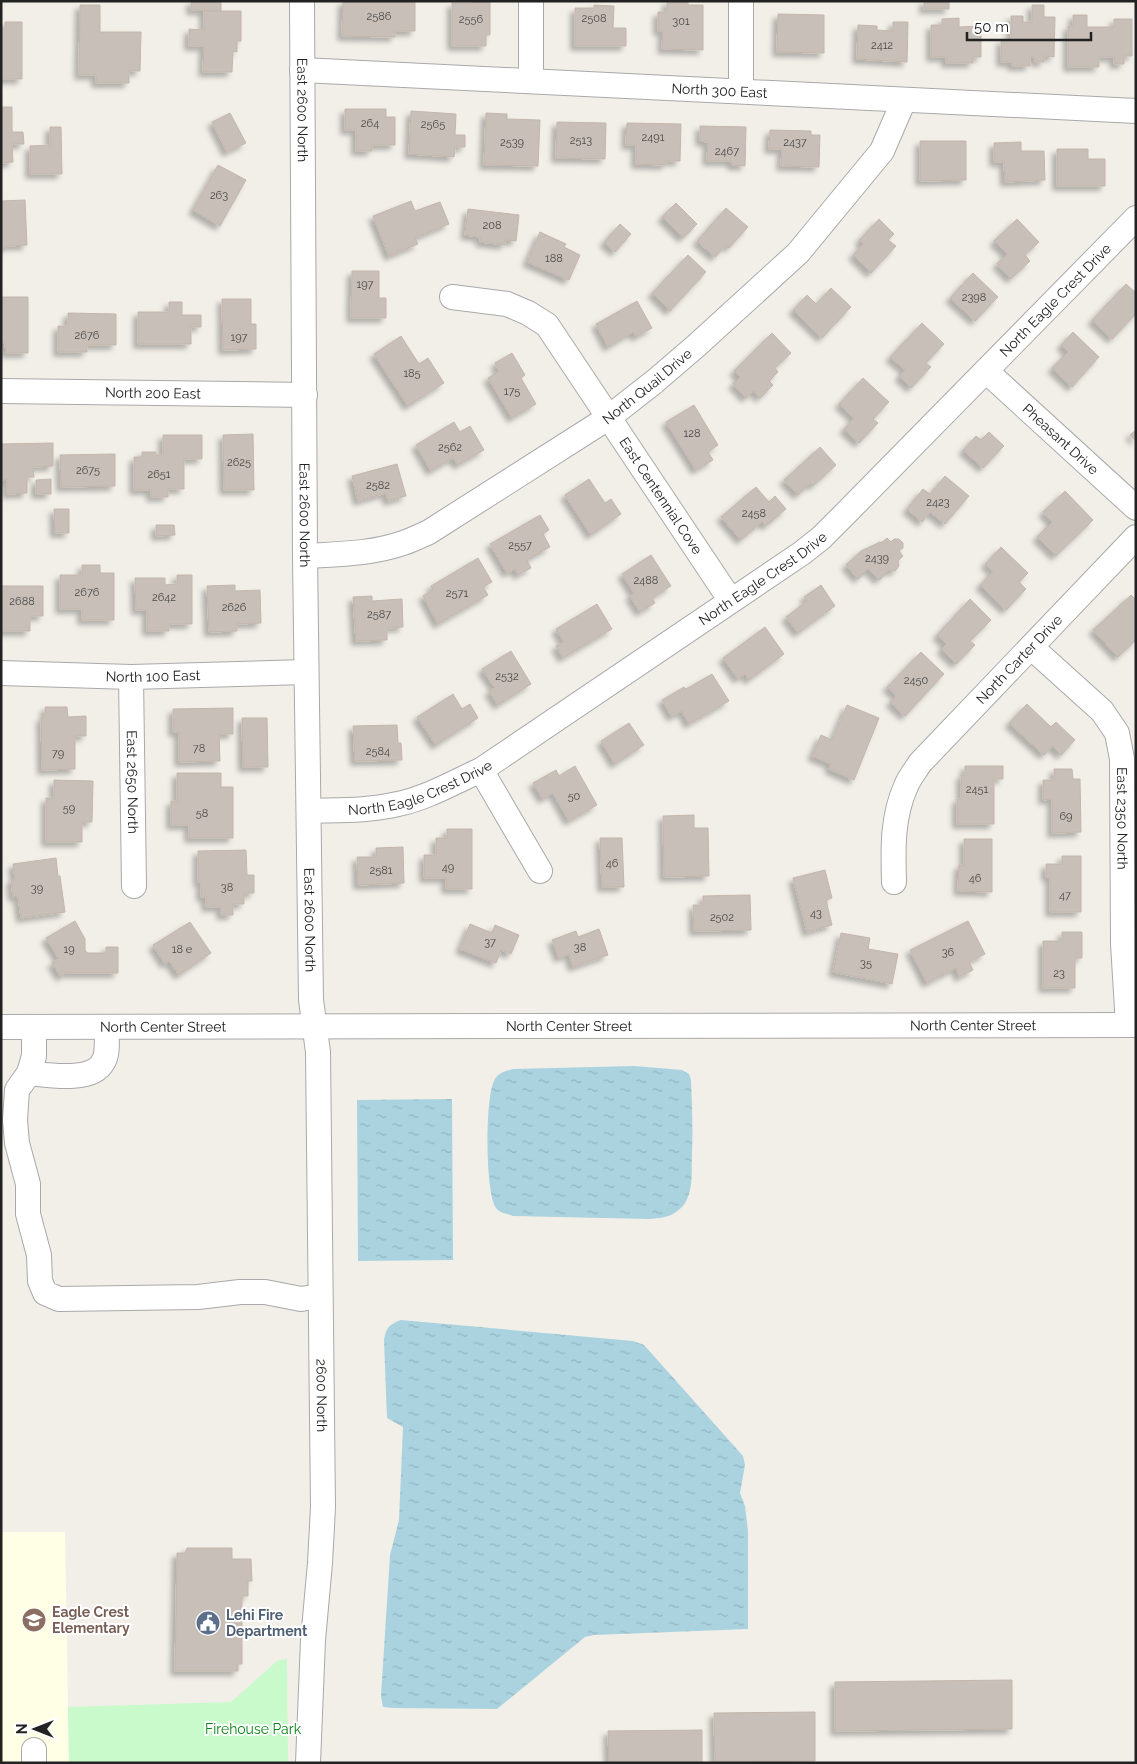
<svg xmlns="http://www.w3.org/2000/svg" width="1137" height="1764" font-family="Raleway,sans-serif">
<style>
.education{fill:#ffffe5}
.park{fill:#c8facc}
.water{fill:url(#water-ripples)}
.building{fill:#c7bfb8;stroke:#c4b6ab;filter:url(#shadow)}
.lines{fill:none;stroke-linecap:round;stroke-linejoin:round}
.minor-casing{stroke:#a9a9a9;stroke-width:26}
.minor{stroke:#fff;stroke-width:24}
.labels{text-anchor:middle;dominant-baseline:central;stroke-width:4;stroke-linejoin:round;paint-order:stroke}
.number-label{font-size:11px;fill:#4b4948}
.street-label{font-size:14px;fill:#222;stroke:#fff}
.education-label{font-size:14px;font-weight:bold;fill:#785e54;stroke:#fff;text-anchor:start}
.service-label{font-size:14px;font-weight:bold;fill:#4e5e75;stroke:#fff;text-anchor:start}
.park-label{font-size:14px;fill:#0c8416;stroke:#fff}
</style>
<defs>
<pattern id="water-ripples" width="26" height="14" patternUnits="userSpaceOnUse" patternTransform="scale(1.25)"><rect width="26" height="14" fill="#aad3df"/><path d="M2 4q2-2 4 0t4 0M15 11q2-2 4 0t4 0" fill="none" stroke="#92b5bf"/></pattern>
<filter id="shadow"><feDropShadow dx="-4.5" dy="4.5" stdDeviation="2.5" flood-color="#0004"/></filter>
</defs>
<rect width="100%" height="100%" fill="#f2efe9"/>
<polygon class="education" points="1,1532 65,1532 69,1763 1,1763"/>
<polygon class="park" points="287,1659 288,1763 69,1763 68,1707 231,1702 277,1661"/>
<g class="water">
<path d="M634 1066 682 1070 689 1074 691 1080C692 1105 693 1129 692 1154 691 1174 695 1200 676 1212 668 1218 658 1218 649 1219L513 1216C507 1213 501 1214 496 1208 485 1193 485 1099 494 1081 497 1073 506 1071 513 1069Z"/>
<polygon points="452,1099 453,1260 358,1261 357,1100"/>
<path d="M401 1320 633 1341 644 1345 743 1456 745 1465 740 1493 745 1506 748 1531V1629L594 1635 585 1637 497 1709 393 1708 383 1707 381 1696 390 1555 399 1520 403 1427 387 1418 384 1340C386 1328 389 1324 401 1320Z"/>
</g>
<g class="building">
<polygon points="191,1 221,1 221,11 191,10"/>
<polygon points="343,1 415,1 415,31 395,31 395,37 342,36"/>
<polygon points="472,1 490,1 490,35 486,35 486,46 452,46 452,3 472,3"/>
<polygon points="667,1 688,1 688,5 703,5 703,50 662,49 663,31 658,31 658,12 667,12"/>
<rect x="924" y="1" width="25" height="8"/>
<polygon points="80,5 100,5 100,32 141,32 140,71 129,71 129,83 96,83 96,75 79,75"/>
<polygon points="594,5 614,6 613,28 626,28 626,46 575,46 575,8 594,8"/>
<polygon points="1032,5 1044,5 1044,17 1055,17 1054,57 1044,56 1044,62 1035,62 1035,57 1030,57 1030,66 1012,66 1012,62 1001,62 1001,40 1011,40 1011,16 1023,16 1023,22 1032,22"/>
<polygon points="204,11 241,11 241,41 237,41 237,52 233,51 232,72 203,72 204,46 189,46 189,29 204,30"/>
<polygon points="778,14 824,15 824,53 777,52"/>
<polygon points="1073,15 1087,15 1087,27 1114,27 1114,19 1132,19 1132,56 1124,56 1124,64 1114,64 1114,57 1099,57 1099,67 1068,67 1068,26 1073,26"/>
<polygon points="959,18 959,27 981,26 981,57 973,57 973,63 946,63 946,57 931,57 931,25 942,25 942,19"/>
<polygon points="5,22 22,22 22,79 1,79 1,28 5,28"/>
<polygon points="893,22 908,22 907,62 857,59 858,25 877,26 877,30 893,31"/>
<polygon points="1,107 12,107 12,132 23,132 24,144 12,144 13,162 1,163"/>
<polygon points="345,109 386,109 386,117 395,117 395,145 372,145 372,151 356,151 356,130 345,130"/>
<polygon points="411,111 456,114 455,135 465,135 465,147 455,147 454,157 409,154"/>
<polygon points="230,113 246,143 227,152 212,122"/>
<polygon points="486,113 507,114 507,119 540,120 538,166 484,165"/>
<polygon points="557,122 606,123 605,159 556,158"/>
<polygon points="627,123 681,124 680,161 666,161 666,165 636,164 636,145 626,145"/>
<polygon points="700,126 746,127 745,166 732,165 731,161 707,161 708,142 700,141"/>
<polygon points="50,127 61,127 62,174 30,174 30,146 50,145"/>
<polygon points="770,130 811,131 811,135 820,135 819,167 781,166 782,149 769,149"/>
<polygon points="920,141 966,141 966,180 920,181"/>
<polygon points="1021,142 1021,151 1044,151 1045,180 1005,182 1004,162 994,162 994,143"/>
<polygon points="1057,149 1088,149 1088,159 1105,159 1105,186 1057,186"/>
<polygon points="218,165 246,180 220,226 193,210"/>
<polygon points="25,200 27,245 5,246 5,250 1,250 2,201"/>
<polygon points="411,201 415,211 440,202 449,224 415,238 418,244 389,256 373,216"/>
<polygon points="676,203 697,224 683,238 662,217"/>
<polygon points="726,208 748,227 729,248 726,245 715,257 697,241"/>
<polygon points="468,209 519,215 516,241 505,240 505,245 480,242 480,237 465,235"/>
<polygon points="879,219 894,234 888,240 896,246 871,273 853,255 863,244 859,240"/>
<polygon points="1017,219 1039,242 1025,255 1030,261 1011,279 997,264 1007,254 994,241"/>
<polygon points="620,224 631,234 615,252 604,242"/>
<polygon points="540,232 566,244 564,247 580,255 569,280 527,262"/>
<polygon points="688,255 706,272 670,311 652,293"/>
<polygon points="352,271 379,271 379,298 386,298 386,318 351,318"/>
<polygon points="973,273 998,297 975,321 950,298"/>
<polygon points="1126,284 1136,293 1136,314 1112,339 1092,320"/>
<polygon points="831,288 851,307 822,338 793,310 807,295 816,304"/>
<polygon points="1,297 28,297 28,353 6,353 5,343 1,343"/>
<polygon points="222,299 251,299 251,324 256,324 256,349 223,350"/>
<polygon points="637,301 652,328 636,337 633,332 608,347 596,324"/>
<polygon points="169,302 182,302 182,315 201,315 201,327 191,327 191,344 138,344 138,312 169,312"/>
<polygon points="68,313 116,314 116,345 87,345 87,352 58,352 58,326 68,326"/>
<polygon points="922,323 944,344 926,363 931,367 911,388 899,376 905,370 890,357"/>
<polygon points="1073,332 1099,357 1072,387 1052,368 1068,352 1061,345"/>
<polygon points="772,333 791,353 775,368 778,372 769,381 773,385 760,398 754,391 746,398 733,384 740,377 734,371"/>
<polygon points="401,336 419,364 428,358 444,383 408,406 374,354"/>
<polygon points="512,353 525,375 521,378 536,404 512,418 488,378 499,371 495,363"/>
<polygon points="863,378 889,402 873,419 878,423 859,443 844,429 854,418 839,404"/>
<polygon points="694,405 718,445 708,452 713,460 696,470 666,422"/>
<polygon points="454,422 460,432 470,426 484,450 458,465 453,458 431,471 416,445"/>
<polygon points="1136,430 1136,441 1130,435"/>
<polygon points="989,432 1004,446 983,468 963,450 976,436 981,440"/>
<polygon points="253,434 254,490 224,490 223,435"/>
<polygon points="163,435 202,435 202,459 184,459 184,489 168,489 168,497 151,497 151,490 134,490 134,457 142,457 142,452 156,452 156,455 163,455"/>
<polygon points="53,443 53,466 33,467 34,477 27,477 27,493 7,494 7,479 1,480 1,444"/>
<polygon points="820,447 836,465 813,486 811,483 798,495 784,480"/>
<polygon points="115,454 115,486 61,487 60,455"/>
<polygon points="397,464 406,496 388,501 386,493 358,501 352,476"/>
<polygon points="945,476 969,496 945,524 930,512 922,522 907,509 923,489 930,494"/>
<polygon points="51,479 51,494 36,494 36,480"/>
<polygon points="589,479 605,503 611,499 621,514 591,535 565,495"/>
<polygon points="756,487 769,502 775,496 786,509 766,526 762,522 741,540 721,517"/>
<polygon points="1065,491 1093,520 1056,556 1037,537 1052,522 1043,512"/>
<polygon points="54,509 69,509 69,533 55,533"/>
<polygon points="540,515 549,530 543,534 550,547 527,560 531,568 518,575 515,569 507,573 490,544"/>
<polygon points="156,525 174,525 175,535 156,536"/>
<polygon points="887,538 891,542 894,539 899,539 903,543 903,548 899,551 903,556 898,561 899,566 895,571 889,570 879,580 868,569 858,579 846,565 861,551 880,542 881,543"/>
<polygon points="1001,547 1028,573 1019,582 1026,589 1006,610 980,585 993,571 985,564"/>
<polygon points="651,555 671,586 652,598 655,603 640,612 630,596 634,593 622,574"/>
<polygon points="478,558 492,582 483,587 488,595 438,624 423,596 433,590 431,586"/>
<polygon points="82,565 100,565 100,573 114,573 114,620 82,620 82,609 60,609 60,575 82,575"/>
<polygon points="177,575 192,575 192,624 169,624 169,631 147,631 147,610 136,610 135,578 165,578 165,585 177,584"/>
<polygon points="235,585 235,591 260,590 261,623 237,624 237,631 209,632 207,586"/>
<polygon points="821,585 835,606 798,633 786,617 807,601 804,597"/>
<polygon points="1,586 43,586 43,616 30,616 30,631 1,631"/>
<polygon points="1131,595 1136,600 1136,640 1118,657 1093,630"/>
<polygon points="372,596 372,601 402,599 403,627 387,628 387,640 356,641 353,597"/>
<polygon points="970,599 991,620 970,641 975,645 956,664 941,649 946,644 937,635"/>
<polygon points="597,604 612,629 563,658 556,646 564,642 556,629"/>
<polygon points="765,627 784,654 749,680 745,674 738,679 723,658"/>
<polygon points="511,651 531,684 498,705 489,691 495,688 482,669"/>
<polygon points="921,652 944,674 905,716 890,702 897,696 887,687"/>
<polygon points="712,674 729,701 689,724 682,711 672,717 662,700 684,687 686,689"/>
<polygon points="453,694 462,709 470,704 478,718 436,745 417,717"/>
<polygon points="1027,704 1051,727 1056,722 1075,740 1061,755 1052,746 1044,755 1009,723"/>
<polygon points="847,705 879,718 854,780 829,769 831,764 812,756 821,735 832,740"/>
<polygon points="45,707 67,707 68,717 86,716 86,736 75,736 75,769 42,770 41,717 45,717"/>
<polygon points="233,708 233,734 219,734 220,761 179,762 179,732 173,732 173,709"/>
<polygon points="242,718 267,718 268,767 243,767"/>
<polygon points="629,723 644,745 615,764 601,741"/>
<polygon points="397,725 398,743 401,743 402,760 355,761 353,726"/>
<polygon points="575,766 597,805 569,821 553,793 543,799 533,783 556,770 559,776"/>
<polygon points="965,766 1003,766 1003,779 994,779 994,824 957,824 957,799 961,799 961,775 965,775"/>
<polygon points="1054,769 1072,769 1073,779 1080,779 1081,832 1052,833 1052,799 1043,800 1043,780 1054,780"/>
<polygon points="177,773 221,773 221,787 233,787 233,838 189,838 189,825 171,825 171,801 177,801"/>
<polygon points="54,780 93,781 92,822 82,822 82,842 46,842 46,798 54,798"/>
<polygon points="694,815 694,828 708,828 709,876 664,877 663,816"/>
<polygon points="447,829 472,829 472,889 446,889 446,878 424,878 424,855 436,855 436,838 447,838"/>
<polygon points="600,838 622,838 624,887 602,887"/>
<polygon points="964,839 992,839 992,892 958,891 959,865 964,865"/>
<polygon points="403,847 404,883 358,885 357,857 376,857 376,848"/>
<polygon points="246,850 247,875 254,875 254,893 244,893 244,904 233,904 233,915 221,915 221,907 206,907 206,897 201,897 201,882 198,882 198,851"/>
<polygon points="1062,856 1081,856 1081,912 1050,912 1050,877 1046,877 1046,864 1062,864"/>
<polygon points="56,858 58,876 60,876 65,912 21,918 18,896 13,897 11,880 15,879 13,864"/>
<polygon points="825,870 832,898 826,900 832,925 807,932 793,878"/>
<polygon points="750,895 751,930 694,931 693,905 703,905 703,896"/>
<polygon points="75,921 85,939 85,950 87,953 106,953 106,947 118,947 118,973 66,973 61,977 52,963 59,959 46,938"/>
<polygon points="968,921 985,954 969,962 973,970 959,977 956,968 927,983 910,950"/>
<polygon points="190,922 211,953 179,975 169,961 165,964 153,945"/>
<polygon points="470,924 492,933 495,925 519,935 511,954 501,950 496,963 460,949"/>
<polygon points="599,929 608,955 573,967 569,954 559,958 552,940 576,931 578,937"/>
<polygon points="1062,932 1082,932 1082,958 1075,958 1075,988 1043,988 1043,941 1062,941"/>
<polygon points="841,933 870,938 868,949 898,954 892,984 833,972"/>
<polygon points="187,1548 232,1548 232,1559 251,1559 252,1581 248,1581 248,1596 242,1596 242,1664 238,1664 238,1671 175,1671 177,1553 185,1553"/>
<polygon points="1012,1680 1012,1729 835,1731 835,1682"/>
<polygon points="815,1712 815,1761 715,1762 714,1713"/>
<polygon points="702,1730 702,1763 609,1763 608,1731"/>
</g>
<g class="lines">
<defs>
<g id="minor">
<path id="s1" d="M302 1 305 556 311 1000 318 1052 323 1507 320 1563 313 1640 308 1763"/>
<polyline points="531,1 531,81"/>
<polyline points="741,1 741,91"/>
<path id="s2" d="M302 70 1136 111"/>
<path id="s3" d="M452 297 507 304 528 313 547 325 731 601"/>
<path id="s4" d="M986 371 1136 508"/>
<path id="s5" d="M1 391 305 395"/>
<path id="s6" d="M305 556C338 554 372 554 403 543 412 540 420 536 429 532L608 418 654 382 696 346 798 253 882 151 904 100"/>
<path id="s7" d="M1031 647 1102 711 1117 733 1122 759 1123 944 1128 1025"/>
<path id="s8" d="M1 673 131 677 306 672"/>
<path id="s9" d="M131 677 134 886"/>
<polyline points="481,770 540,871"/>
<path id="s10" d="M309 811C338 810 369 811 398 804 427 798 454 782 481 770L802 553 821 538 846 513 1136 218"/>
<path id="s11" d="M894 882C893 849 892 817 906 786 909 778 915 771 920 763L1136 537"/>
<path id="s12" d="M1 1027 1136 1025"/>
<polyline points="34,1027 34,1056 29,1073 17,1090 15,1120 17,1143 28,1184 28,1214 39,1255 40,1281 45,1293 59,1299 198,1297 240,1292 265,1292 301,1299 320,1296"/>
<path d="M29 1073C48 1075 92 1083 103 1062 109 1053 106 1038 107 1027"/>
<polyline points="34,1750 34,1763"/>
</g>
</defs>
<use href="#minor" class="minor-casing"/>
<use href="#minor" class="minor"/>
</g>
<defs>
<symbol id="school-disc" viewBox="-11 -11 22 22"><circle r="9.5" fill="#8d6e63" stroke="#fff"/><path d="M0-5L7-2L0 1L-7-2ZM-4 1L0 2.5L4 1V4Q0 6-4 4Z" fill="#fff"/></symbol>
<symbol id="civic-disc" viewBox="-11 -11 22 22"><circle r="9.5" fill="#5c6f8a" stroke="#fff"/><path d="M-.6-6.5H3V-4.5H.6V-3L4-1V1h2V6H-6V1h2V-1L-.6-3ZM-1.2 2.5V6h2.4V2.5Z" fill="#fff"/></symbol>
</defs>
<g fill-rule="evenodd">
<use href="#school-disc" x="20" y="1606" width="28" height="28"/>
<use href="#civic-disc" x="194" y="1609" width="28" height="28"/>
</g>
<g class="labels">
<g class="number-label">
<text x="379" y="16">2586</text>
<text x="594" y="18">2508</text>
<text x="471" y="19">2556</text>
<text x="681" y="21">301</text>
<text x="882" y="45">2412</text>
<text x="370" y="123">264</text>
<text x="433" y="124">2565</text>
<text x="653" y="137">2491</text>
<text x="581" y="140">2513</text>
<text x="512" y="142">2539</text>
<text x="795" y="142">2437</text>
<text x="727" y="151">2467</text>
<text x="219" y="195">263</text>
<text x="492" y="225">208</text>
<text x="554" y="258">188</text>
<text x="365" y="284">197</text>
<text x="974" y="297">2398</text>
<text x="87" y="335">2676</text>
<text x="239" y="337">197</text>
<text x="412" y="373">185</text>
<text x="512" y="391">175</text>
<text x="692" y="433">128</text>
<text x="450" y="447">2562</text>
<text x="239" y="462">2625</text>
<text x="88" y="470">2675</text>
<text x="159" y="474">2651</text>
<text x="378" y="485">2582</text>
<text x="938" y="502">2423</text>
<text x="754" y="513">2458</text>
<text x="520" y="545">2557</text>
<text x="877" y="558">2439</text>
<text x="646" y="580">2488</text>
<text x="87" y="592">2676</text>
<text x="457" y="593">2571</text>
<text x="164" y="597">2642</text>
<text x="22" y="601">2688</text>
<text x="234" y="607">2626</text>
<text x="379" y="614">2587</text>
<text x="507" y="676">2532</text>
<text x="916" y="680">2450</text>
<text x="199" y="748">78</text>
<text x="378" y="751">2584</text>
<text x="58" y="753">79</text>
<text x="977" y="789">2451</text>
<text x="574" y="796">50</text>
<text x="69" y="808">59</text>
<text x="202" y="813">58</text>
<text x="1066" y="816">69</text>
<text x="612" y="863">46</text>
<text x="448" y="867">49</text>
<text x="381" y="870">2581</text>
<text x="975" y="878">46</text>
<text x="227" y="887">38</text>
<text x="37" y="888">39</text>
<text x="1065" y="895">47</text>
<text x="816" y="913">43</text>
<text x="722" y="917">2502</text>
<text x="490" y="942">37</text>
<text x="580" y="947">38</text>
<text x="69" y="949">19</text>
<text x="182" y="949">18 e</text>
<text x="948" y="952">36</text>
<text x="866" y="963">35</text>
<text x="1059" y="973">23</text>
</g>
<g class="street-label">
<text stroke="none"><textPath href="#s2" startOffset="418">North 300 East</textPath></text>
<text stroke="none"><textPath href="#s1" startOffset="109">East 2600 North</textPath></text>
<text stroke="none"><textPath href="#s10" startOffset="925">North Eagle Crest Drive</textPath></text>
<text stroke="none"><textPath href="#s6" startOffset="390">North Quail Drive</textPath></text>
<text stroke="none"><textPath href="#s5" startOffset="152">North 200 East</textPath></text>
<text stroke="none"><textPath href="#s4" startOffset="101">Pheasant Drive</textPath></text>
<text stroke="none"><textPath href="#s3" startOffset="306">East Centennial Cove</textPath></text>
<text stroke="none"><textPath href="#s1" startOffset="514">East 2600 North</textPath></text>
<text stroke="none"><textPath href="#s10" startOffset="520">North Eagle Crest Drive</textPath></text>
<text stroke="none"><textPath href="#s11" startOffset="268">North Carter Drive</textPath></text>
<text stroke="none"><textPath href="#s8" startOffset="152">North 100 East</textPath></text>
<text stroke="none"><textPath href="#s9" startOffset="105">East 2650 North</textPath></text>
<text stroke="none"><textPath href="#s10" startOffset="115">North Eagle Crest Drive</textPath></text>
<text stroke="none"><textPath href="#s7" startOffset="208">East 2350 North</textPath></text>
<text stroke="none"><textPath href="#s1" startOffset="919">East 2600 North</textPath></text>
<text stroke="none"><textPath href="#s12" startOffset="972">North Center Street</textPath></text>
<text stroke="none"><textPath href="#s12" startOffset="162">North Center Street</textPath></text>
<text stroke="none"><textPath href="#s12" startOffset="568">North Center Street</textPath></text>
<text stroke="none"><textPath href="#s1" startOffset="1395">2600 North</textPath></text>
</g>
<g class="education-label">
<text x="52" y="1612">Eagle Crest<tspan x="52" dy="16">Elementary</tspan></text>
</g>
<g class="service-label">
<text x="226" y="1615">Lehi Fire<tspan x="226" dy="16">Department</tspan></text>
</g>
<g class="park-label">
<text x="253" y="1729">Firehouse Park</text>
</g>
</g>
<rect width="1137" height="1764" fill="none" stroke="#222222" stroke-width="5"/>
<g transform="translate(35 1729) rotate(270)" stroke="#ffffff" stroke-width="4" paint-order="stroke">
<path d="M0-4L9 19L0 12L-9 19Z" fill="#222222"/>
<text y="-8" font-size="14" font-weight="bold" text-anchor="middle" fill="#222222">N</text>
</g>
<path d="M967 32v8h124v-8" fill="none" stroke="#222222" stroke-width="2.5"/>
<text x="974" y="32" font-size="15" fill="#222222" stroke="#ffffff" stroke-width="4" paint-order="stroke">50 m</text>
</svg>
